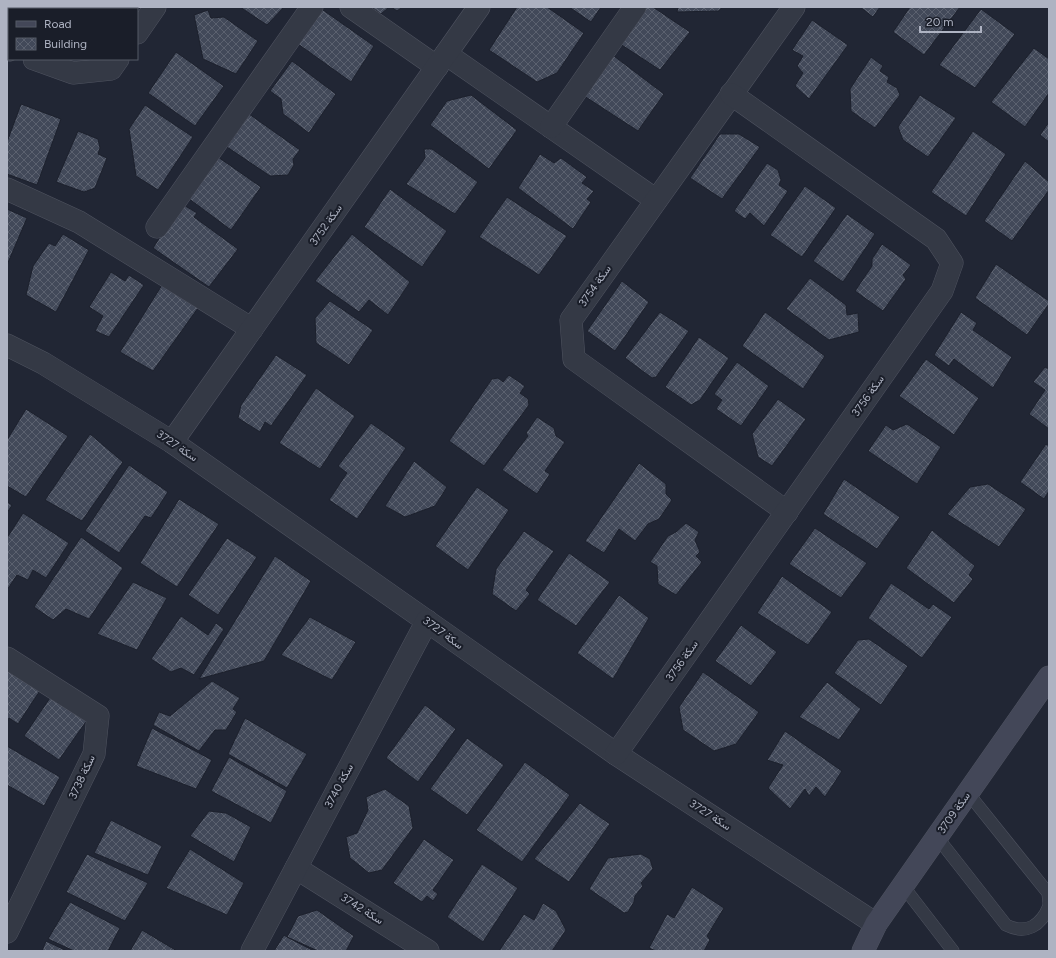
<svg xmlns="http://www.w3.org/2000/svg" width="1056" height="958" font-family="Figtree,Vazirmatn,sans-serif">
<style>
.building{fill:url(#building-cross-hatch);stroke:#1c202c}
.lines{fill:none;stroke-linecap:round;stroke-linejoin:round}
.lane-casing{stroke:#4f5360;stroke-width:13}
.street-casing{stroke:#4f5360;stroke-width:23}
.secondary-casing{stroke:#4f5360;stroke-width:23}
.lane{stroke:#343945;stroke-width:12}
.street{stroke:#343945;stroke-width:22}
.secondary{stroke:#434758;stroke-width:22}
.labels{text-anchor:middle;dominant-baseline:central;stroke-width:4;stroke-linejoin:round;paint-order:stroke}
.street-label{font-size:11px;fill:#aeb3c2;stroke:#1a1e29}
</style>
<defs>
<pattern id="building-cross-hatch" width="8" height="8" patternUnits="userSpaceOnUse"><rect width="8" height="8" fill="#424959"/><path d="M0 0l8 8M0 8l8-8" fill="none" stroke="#5b616f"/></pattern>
</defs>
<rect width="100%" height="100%" fill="#212634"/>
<g class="building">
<polygon points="17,7 55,7 55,9 16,9"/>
<polygon points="74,7 111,7 110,9 73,9"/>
<polygon points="240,7 284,7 267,25"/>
<polygon points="371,7 389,7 381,14"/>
<polygon points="391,7 402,7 397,11"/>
<polygon points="517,7 547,7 584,33 557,73 537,82 489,50"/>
<polygon points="569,7 601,7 591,22"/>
<polygon points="636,7 653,7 690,32 660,70 614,40"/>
<polygon points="678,7 722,7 719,11 677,12"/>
<polygon points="860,7 880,7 873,17"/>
<polygon points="910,7 960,7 924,55 893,32"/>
<polygon points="981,9 1015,34 975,88 939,65"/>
<polygon points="208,10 211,18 224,17 258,41 236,74 203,59 194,15"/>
<polygon points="323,10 374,46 351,82 298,44"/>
<polygon points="812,20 848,45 809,99 795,86 803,73 797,66 803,56 792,50"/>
<polygon points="1034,48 1049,59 1049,93 1025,127 991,102"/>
<polygon points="176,52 224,86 195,126 148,93"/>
<polygon points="610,53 664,94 638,131 581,94"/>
<polygon points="871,57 883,66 880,71 889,77 887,82 897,88 900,95 875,128 851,111 850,89"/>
<polygon points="292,61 336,94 309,133 283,114 281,99 270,91"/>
<polygon points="471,95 517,130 489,169 430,125 447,101"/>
<polygon points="920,95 956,118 928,157 903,140 898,127"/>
<polygon points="21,104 61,119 37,185 7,174 7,142"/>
<polygon points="145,105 193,137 158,190 136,176 129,129"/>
<polygon points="249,114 300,150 293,159 294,165 288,175 270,176 227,147"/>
<polygon points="1049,122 1049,142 1040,135"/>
<polygon points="78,131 98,139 100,148 98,154 107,158 95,188 84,192 56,182"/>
<polygon points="973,131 1006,154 966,216 931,192"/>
<polygon points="720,134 739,134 760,147 722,199 690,178"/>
<polygon points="424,149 432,149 478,182 455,214 406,184 425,158"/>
<polygon points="540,154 554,163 561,158 587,177 582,183 594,191 587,199 591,202 573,229 518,188"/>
<polygon points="218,157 261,187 231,230 188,198"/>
<polygon points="1025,161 1049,182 1049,190 1012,241 984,221"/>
<polygon points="767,163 778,170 781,180 779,185 788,191 764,226 750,213 745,219 734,211"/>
<polygon points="805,186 836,208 802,257 770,235"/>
<polygon points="390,189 447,231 422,267 364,227"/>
<polygon points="507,197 567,236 539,275 479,237"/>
<polygon points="177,201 197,213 194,217 238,249 209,287 153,248 172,218"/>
<polygon points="7,209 27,218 7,265"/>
<polygon points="847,214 875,234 843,282 813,261"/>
<polygon points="63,234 89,250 56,312 26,295 33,266 49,243 55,246"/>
<polygon points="352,234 410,282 388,315 369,300 359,312 315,281"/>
<polygon points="882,244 911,265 903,275 906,279 883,311 855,291 872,266 872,259"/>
<polygon points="996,264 1049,301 1049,304 1027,335 975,298"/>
<polygon points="111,272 125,281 129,275 144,285 109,337 95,331 103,316 89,307"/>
<polygon points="810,278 846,305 847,315 858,313 859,332 829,340 786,309"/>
<polygon points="622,281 649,302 615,351 587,331"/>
<polygon points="162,285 198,308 153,371 120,352"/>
<polygon points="330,301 373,330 349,365 316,343 315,318"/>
<polygon points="660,312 689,331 656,377 652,378 625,358"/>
<polygon points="765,312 825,356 803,389 742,346"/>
<polygon points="961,312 977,323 973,330 1012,357 993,388 954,359 949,366 934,355"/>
<polygon points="699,337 729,358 700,400 691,405 665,387"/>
<polygon points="276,355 307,375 271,426 265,422 260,432 238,418 241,405"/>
<polygon points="926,359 979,398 954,435 899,396"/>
<polygon points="737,362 769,386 741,426 716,409 722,400 714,394"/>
<polygon points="1045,367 1049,369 1049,429 1029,414 1045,390 1033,382"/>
<polygon points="509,375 525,386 520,393 528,399 529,405 484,466 449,441 492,379 498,378 503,382"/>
<polygon points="316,388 355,416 320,469 279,443"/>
<polygon points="778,399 806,419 772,466 758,457 752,434"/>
<polygon points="26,409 68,436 26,497 7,486 7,440"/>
<polygon points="537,417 554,428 556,436 565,442 545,471 550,474 537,494 502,470 528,436 526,433"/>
<polygon points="371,423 406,448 357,519 329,500 347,473 338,466"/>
<polygon points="907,424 941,447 917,484 868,451 886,425 893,430"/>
<polygon points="90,434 123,462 82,521 45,500"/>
<polygon points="1046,444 1049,446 1049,491 1044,499 1020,482"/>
<polygon points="414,461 447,487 435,506 405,517 385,506"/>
<polygon points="639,463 666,484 666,494 672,500 659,519 648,524 635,541 619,529 604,553 585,541"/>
<polygon points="129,465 168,492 151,518 145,516 119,553 85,531"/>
<polygon points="844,479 900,517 877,549 823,514"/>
<polygon points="988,484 1026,509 999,547 947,514 970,487"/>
<polygon points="477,487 509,510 468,570 435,546"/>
<polygon points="179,499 219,524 177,587 140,563"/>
<polygon points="7,502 12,505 7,513"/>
<polygon points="23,513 69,543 46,578 33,570 28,580 17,575 7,590 7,538"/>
<polygon points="686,523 699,532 695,540 700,552 696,556 702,562 676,595 658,584 657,566 650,562 668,536 676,532"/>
<polygon points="815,528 867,563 841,598 789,564"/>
<polygon points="932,530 975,566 969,575 973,579 954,603 906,568"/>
<polygon points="524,531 554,551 526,590 530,594 516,611 492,594 496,569"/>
<polygon points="81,537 123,568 89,619 66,609 53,620 34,607"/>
<polygon points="227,538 257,557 218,615 188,595"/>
<polygon points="569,553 610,582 576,626 537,600"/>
<polygon points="275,556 311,581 264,661 199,679"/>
<polygon points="782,576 832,612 808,645 757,613"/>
<polygon points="133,582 167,598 137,650 97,634"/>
<polygon points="891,583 929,609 933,604 952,617 922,658 868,618"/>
<polygon points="619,595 649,618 613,679 577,653"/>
<polygon points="181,616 208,635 216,623 224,629 194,675 181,668 171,672 151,659"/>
<polygon points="310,617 356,642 332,680 281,655"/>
<polygon points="741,625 777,652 751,686 715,661"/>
<polygon points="869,639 908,666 881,705 834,673 858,640"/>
<polygon points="7,663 43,686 18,724 9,718 7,722"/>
<polygon points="703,672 759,712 736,744 714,751 683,730 679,707"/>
<polygon points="212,681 240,698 233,709 237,712 226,730 215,730 199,751 153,725 159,712 170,716"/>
<polygon points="827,682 861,709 839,740 799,717"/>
<polygon points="54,692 90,716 59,760 24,736"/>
<polygon points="425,705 456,729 418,782 386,758"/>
<polygon points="245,718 307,754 287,788 228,754"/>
<polygon points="152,728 212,760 196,789 136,766"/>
<polygon points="785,731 842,771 825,797 816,787 809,796 805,789 790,809 768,788 783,765 767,760"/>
<polygon points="467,738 504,765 467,815 430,789"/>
<polygon points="7,746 60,777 44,806 7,785"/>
<polygon points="229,757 287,791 271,823 211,791"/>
<polygon points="525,762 570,795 522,862 476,830"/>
<polygon points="385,789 409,806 413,828 382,870 369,873 350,858 346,837 357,833 368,810 366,797"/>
<polygon points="580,803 610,824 569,882 534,859"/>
<polygon points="209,811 226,813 251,827 234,862 190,836"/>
<polygon points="111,820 162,846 148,875 94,853"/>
<polygon points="424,839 454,860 433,890 438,894 433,901 427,896 422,902 393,883"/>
<polygon points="190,849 244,883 227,915 166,888"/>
<polygon points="87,854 148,883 125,921 66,892"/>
<polygon points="641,854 650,859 653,869 641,883 643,886 635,896 634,902 628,912 624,913 589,889 608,858"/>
<polygon points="482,864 518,888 483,942 447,917"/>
<polygon points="692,887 724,908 707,936 710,940 704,951 656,951 649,948 667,914 674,918"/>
<polygon points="70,902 120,928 108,951 74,951 48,939"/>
<polygon points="543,903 556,911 566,930 552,951 499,951 524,914 534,920"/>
<polygon points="317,910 354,936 346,951 318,951 287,937 298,916"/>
<polygon points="142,930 177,951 130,951"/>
<polygon points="284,935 287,937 314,951 274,951"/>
<polygon points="46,941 67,951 42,951"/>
</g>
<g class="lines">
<defs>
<g id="lane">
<polyline points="968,793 1048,893 1049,903"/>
<path d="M937 837 1006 925C1026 935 1041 926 1049 906"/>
<polyline points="903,886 953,951"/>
</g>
<g id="street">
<polyline points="351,7 437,67"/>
<polyline points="137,33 155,7"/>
<polyline points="7,49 9,50"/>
<polyline points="446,54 656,200"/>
<polyline points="34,59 73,73 111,69 118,59"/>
<polyline points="551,127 635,7"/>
<polyline points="7,189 79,222 252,329"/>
<polyline points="157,227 312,7"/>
<polyline points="7,345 43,363 172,442 616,754 876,924"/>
<polyline points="172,442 479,7"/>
<polyline points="787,512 574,359 571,320 794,7"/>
<polyline points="7,658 98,716 94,754 7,932"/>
<polyline points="616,754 942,291 952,263 936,239 731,94"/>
<polyline points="296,868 428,951"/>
<polyline points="252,951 427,621"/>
</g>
<polyline id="secondary" points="863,951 876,924 1049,677"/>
</defs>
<use href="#lane" class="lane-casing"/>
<use href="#street" class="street-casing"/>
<use href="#secondary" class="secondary-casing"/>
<use href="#lane" class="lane"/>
<use href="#street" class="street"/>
<use href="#secondary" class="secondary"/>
</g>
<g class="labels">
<g class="street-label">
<text transform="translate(326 225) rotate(-55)">سكة 3752</text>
<text transform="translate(595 286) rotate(-55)">سكة 3754</text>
<text transform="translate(868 396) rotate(-55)">سكة 3756</text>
<text transform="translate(177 446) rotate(34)">سكة 3727</text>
<text transform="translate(443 633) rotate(36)">سكة 3727</text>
<text transform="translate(682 661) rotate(-55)">سكة 3756</text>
<text transform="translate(82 777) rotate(-65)">سكة 3738</text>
<text transform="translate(339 786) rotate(-62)">سكة 3740</text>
<text transform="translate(954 813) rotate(-55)">سكة 3709</text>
<text transform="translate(710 815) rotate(33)">سكة 3727</text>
<text transform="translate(362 909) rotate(32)">سكة 3742</text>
</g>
</g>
<rect width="1056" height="958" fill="none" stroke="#aeb3c2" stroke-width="16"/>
<rect x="8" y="8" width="130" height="52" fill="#1a1e29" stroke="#555a66"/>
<rect x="16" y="21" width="20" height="6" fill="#434758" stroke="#555a66"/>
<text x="44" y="28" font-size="12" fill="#aeb3c2">Road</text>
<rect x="16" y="38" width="20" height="12" fill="url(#building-cross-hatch)" stroke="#555a66"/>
<text x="44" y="48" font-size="12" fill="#aeb3c2">Building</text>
<path d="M920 26v6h61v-6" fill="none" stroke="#aeb3c2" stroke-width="2"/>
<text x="926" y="26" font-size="12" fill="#aeb3c2" stroke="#1a1e29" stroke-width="3" paint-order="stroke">20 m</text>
</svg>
